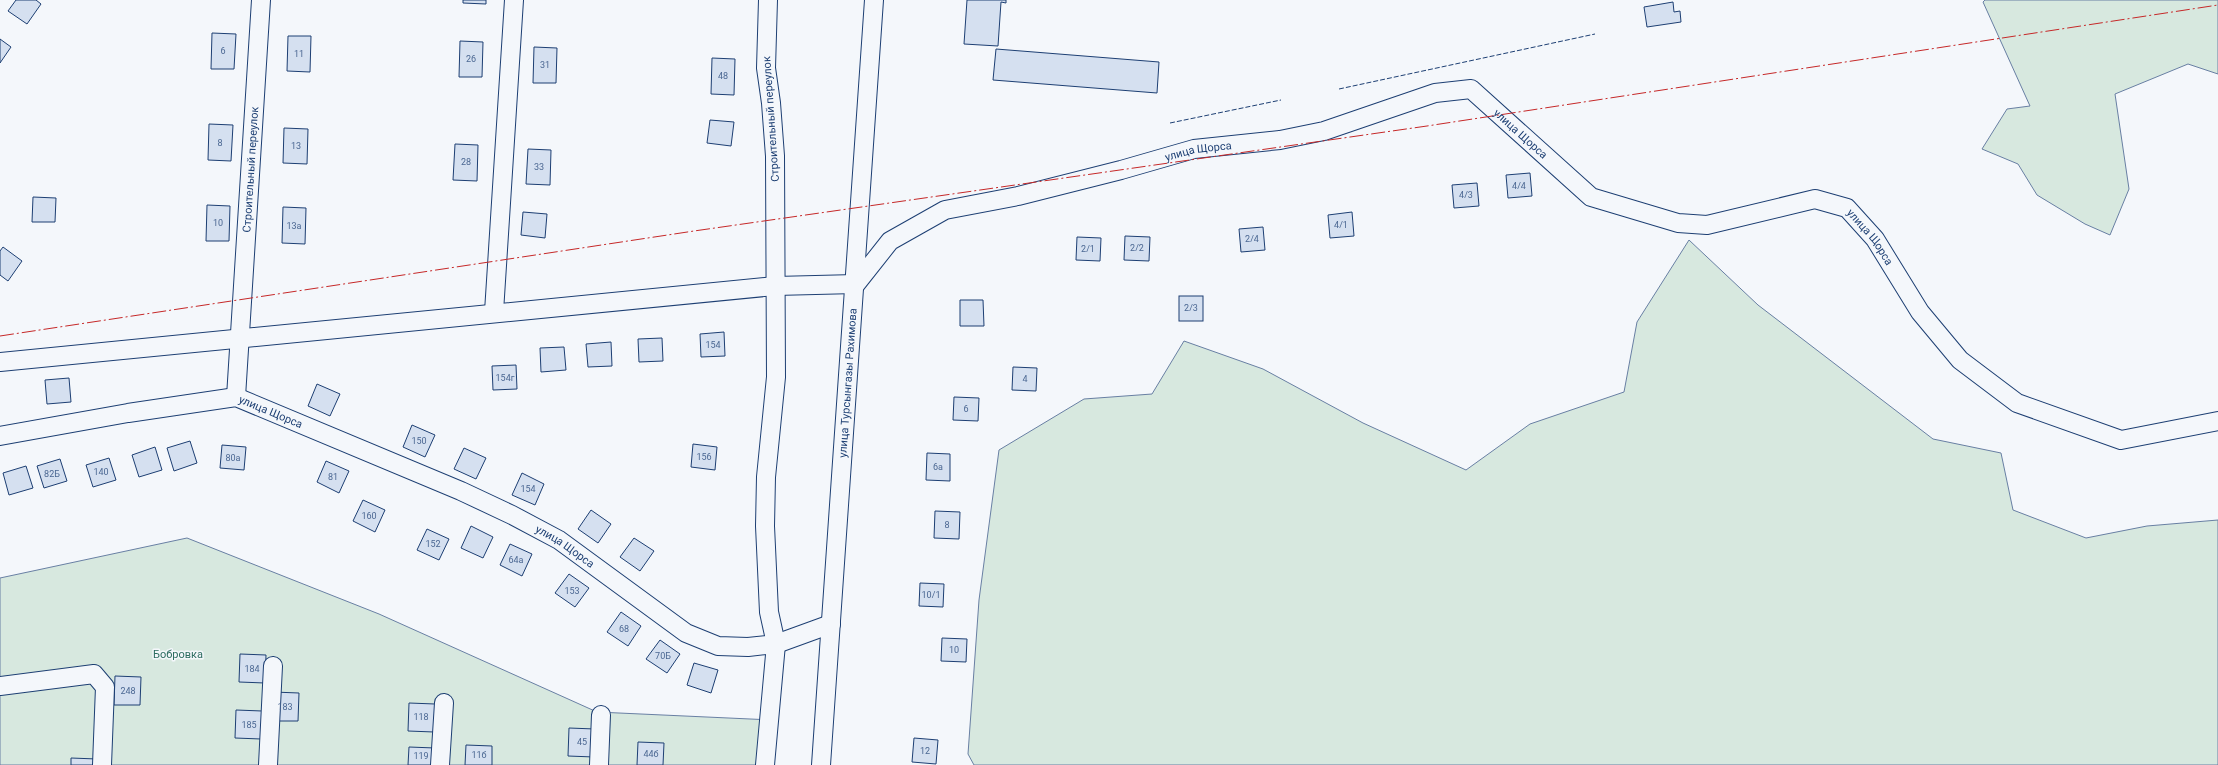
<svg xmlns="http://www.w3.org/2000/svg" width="2218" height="765" font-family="Roboto,sans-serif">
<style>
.green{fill:#d7e8df;stroke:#687fa3}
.building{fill:#d5e0f0;stroke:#1d3f73}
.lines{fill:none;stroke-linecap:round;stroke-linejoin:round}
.minor-casing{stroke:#1d3f73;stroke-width:20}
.minor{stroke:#f4f7fb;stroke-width:18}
.fence{stroke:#1d3f73;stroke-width:1;stroke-dasharray:5 2;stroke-linecap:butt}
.power{stroke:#c62828;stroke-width:1;stroke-dasharray:14 3 2 3;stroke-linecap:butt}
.labels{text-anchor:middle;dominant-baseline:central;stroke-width:3;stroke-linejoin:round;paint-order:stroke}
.number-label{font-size:9px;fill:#4b6792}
.street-label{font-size:11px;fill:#1d3f73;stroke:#f4f7fb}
.park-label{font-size:11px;fill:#2c6c60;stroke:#f4f7fb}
</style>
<rect width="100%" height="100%" fill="#f4f7fb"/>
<g class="green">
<polygon points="1985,0 2218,0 2218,74 2188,64 2115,94 2129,189 2110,235 2085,224 2037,195 2018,164 1982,149 2007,109 2030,106 1983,2"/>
<polygon points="1689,240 1758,305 1933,439 2001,453 2013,510 2086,538 2147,526 2218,520 2218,765 974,765 968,754 979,600 999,450 1084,399 1152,394 1184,341 1263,369 1363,423 1466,470 1530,424 1624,392 1637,322"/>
<polygon points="187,538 379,614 597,712 772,720 771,765 0,765 0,578"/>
</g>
<g class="building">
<polygon points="16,0 36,0 41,4 27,24 8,11"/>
<polygon points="463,0 486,0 486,4 463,3"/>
<polygon points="967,0 1006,0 1006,3 1001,2 998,46 964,44"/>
<polygon points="1673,2 1674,12 1680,11 1681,22 1647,27 1644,7"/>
<polygon points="212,33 236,34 234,69 211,69"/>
<polygon points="288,36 311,36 310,72 287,71"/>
<polygon points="0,39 11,47 0,63"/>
<polygon points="460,41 483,42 482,77 459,77"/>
<polygon points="534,47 557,48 556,83 533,83"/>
<polygon points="996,49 1159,62 1157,93 993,80"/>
<polygon points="712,58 735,59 734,95 711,94"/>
<polygon points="710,120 734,122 731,146 707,143"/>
<polygon points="209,124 233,125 231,161 208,160"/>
<polygon points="284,128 308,129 307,164 283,163"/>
<polygon points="455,144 478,145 477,181 453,180"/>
<polygon points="528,149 551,150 550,185 526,184"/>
<polygon points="1530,173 1532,196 1508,198 1506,175"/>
<polygon points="1477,183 1479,206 1454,208 1452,185"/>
<polygon points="33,197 56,198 55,222 32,222"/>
<polygon points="207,205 230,206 229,241 206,241"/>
<polygon points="283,207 306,208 305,244 282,243"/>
<polygon points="523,212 547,214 545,238 521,235"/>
<polygon points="1352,212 1354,236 1330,238 1328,215"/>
<polygon points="1263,227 1265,250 1241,252 1239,229"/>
<polygon points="1125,236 1150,237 1149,261 1124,260"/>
<polygon points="1077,237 1101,238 1100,261 1076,260"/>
<polygon points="3,247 22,261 8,281 0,275 0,251"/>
<rect x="1179" y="296" width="24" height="25"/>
<polygon points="960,300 983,300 984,326 960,326"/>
<polygon points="724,332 725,356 701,357 700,334"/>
<polygon points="662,338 663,361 639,362 638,339"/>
<polygon points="611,342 612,366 588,367 586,344"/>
<polygon points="564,347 566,370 541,372 540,348"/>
<polygon points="516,365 517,389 493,390 492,366"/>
<polygon points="1013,367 1037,368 1036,391 1012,390"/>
<polygon points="69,378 71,402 47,404 45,380"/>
<polygon points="317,384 340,394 330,416 308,406"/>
<polygon points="954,397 979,398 978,421 953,420"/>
<polygon points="412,425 435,435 425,457 403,447"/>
<polygon points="190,441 197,463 174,471 167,448"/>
<polygon points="693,444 717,447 715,470 691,467"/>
<polygon points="222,445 246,447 244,470 220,468"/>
<polygon points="155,447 162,470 139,477 132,455"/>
<polygon points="464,448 486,458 476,479 454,469"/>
<polygon points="927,453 950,454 950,481 926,480"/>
<polygon points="109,458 116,480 93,487 86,465"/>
<polygon points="60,459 67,481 44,488 37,466"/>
<polygon points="326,461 349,471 339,493 317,482"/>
<polygon points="26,466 33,488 9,495 3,473"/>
<polygon points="522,473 544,484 535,505 512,495"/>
<polygon points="363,500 385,510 375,532 353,521"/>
<polygon points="591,510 611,524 598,543 578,529"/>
<polygon points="935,511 960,512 959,539 934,538"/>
<polygon points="471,526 493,537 483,558 461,548"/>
<polygon points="427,529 449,539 439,560 417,550"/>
<polygon points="634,538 654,551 640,571 620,557"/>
<polygon points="510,544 532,554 522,576 500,565"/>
<polygon points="569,574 589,588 575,607 555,593"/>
<polygon points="920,583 944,584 943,607 919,606"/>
<polygon points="621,612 641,626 628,646 607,632"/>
<polygon points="942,638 967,639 966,662 941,661"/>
<polygon points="660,640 680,654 667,673 646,659"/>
<polygon points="240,654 266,655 265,683 239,682"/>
<polygon points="694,663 718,670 711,693 687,685"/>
<polygon points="115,676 141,677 140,705 114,705"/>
<polygon points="273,692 299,693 298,721 272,721"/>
<polygon points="409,703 435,704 434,732 408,731"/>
<polygon points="236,710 262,711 261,739 235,738"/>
<polygon points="569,728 595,729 594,757 568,756"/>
<polygon points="914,738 938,740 936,764 912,762"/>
<polygon points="638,742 664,743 663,765 637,765"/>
<polygon points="466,745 492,746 492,765 465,765"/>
<polygon points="409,747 435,748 434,765 408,765"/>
<polygon points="71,758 97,759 97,765 71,765"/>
</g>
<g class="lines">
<defs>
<g id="minor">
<polyline points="494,312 514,0"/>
<path id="s1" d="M0 362 775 286 856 284 890 241 945 210 1018 196 1121 170 1194 149 1280 140 1324 131 1435 93 1471 89 1591 197 1678 223 1707 225 1815 199 1847 208 1875 239 1920 312 1960 360 2017 403 2121 440 2218 421"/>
<path id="s2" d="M236 397 261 0"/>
<path id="s3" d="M0 436 128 413 236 397 461 491 512 515 559 540 686 633 718 646 748 647 776 644 831 624"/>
<polyline points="0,686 94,674 105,687 102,765"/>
<polyline points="268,765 273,666"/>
<polyline points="440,765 444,703"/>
<polyline points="599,765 601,715"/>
<polyline points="765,765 776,644 769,612 765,526 766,477 776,377 775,156 771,103 766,68 768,0"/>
<path id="s4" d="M821 765 874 0"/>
</g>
</defs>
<use href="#minor" class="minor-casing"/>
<use href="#minor" class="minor"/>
<g class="fence">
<polyline points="1339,89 1595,34"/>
<polyline points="1170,123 1281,100"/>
</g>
<polyline class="power" points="0,336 694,231 1427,126 2218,5"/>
</g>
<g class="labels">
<g class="number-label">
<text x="223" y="51">6</text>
<text x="299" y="54">11</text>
<text x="471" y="59">26</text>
<text x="545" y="65">31</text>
<text x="723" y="76">48</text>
<text x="220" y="143">8</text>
<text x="296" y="146">13</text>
<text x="466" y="162">28</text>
<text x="539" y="167">33</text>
<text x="1519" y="186">4/4</text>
<text x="1466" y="195">4/3</text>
<text x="218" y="223">10</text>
<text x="1341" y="225">4/1</text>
<text x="294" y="226">13а</text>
<text x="1252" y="239">2/4</text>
<text x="1137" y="248">2/2</text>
<text x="1088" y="249">2/1</text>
<text x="1191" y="308">2/3</text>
<text x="713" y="345">154</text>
<text x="505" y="378">154г</text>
<text x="1025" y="379">4</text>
<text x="966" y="409">6</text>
<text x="419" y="441">150</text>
<text x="704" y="457">156</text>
<text x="233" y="458">80а</text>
<text x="938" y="467">6а</text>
<text x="101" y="472">140</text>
<text x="52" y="474">82Б</text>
<text x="333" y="477">81</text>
<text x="528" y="489">154</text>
<text x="369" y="516">160</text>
<text x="947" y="525">8</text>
<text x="433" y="544">152</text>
<text x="516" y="560">64а</text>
<text x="572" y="591">153</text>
<text x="931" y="595">10/1</text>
<text x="624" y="629">68</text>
<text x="954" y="650">10</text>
<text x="663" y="656">70Б</text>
<text x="252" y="669">184</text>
<text x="128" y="691">248</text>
<text x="285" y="707">183</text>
<text x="421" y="717">118</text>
<text x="249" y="725">185</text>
<text x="582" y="742">45</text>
<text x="925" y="751">12</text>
<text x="651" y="754">44б</text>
<text x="479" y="755">11б</text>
<text x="421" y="756">119</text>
</g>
<g class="street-label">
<text transform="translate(771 119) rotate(-94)">Строительный переулок</text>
<text stroke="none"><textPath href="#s1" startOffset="1586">улица Щорса</textPath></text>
<text stroke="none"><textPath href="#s1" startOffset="1238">улица Щорса</textPath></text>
<text stroke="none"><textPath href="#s2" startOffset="228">Строительный переулок</textPath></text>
<text stroke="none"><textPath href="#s1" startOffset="1982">улица Щорса</textPath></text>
<text stroke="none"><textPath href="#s4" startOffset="383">улица Турсынгазы Рахимова</textPath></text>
<text stroke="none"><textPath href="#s3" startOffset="277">улица Щорса</textPath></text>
<text stroke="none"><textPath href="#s3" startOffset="601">улица Щорса</textPath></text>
</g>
<g class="park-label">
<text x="178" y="654">Бобровка</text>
</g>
</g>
</svg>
